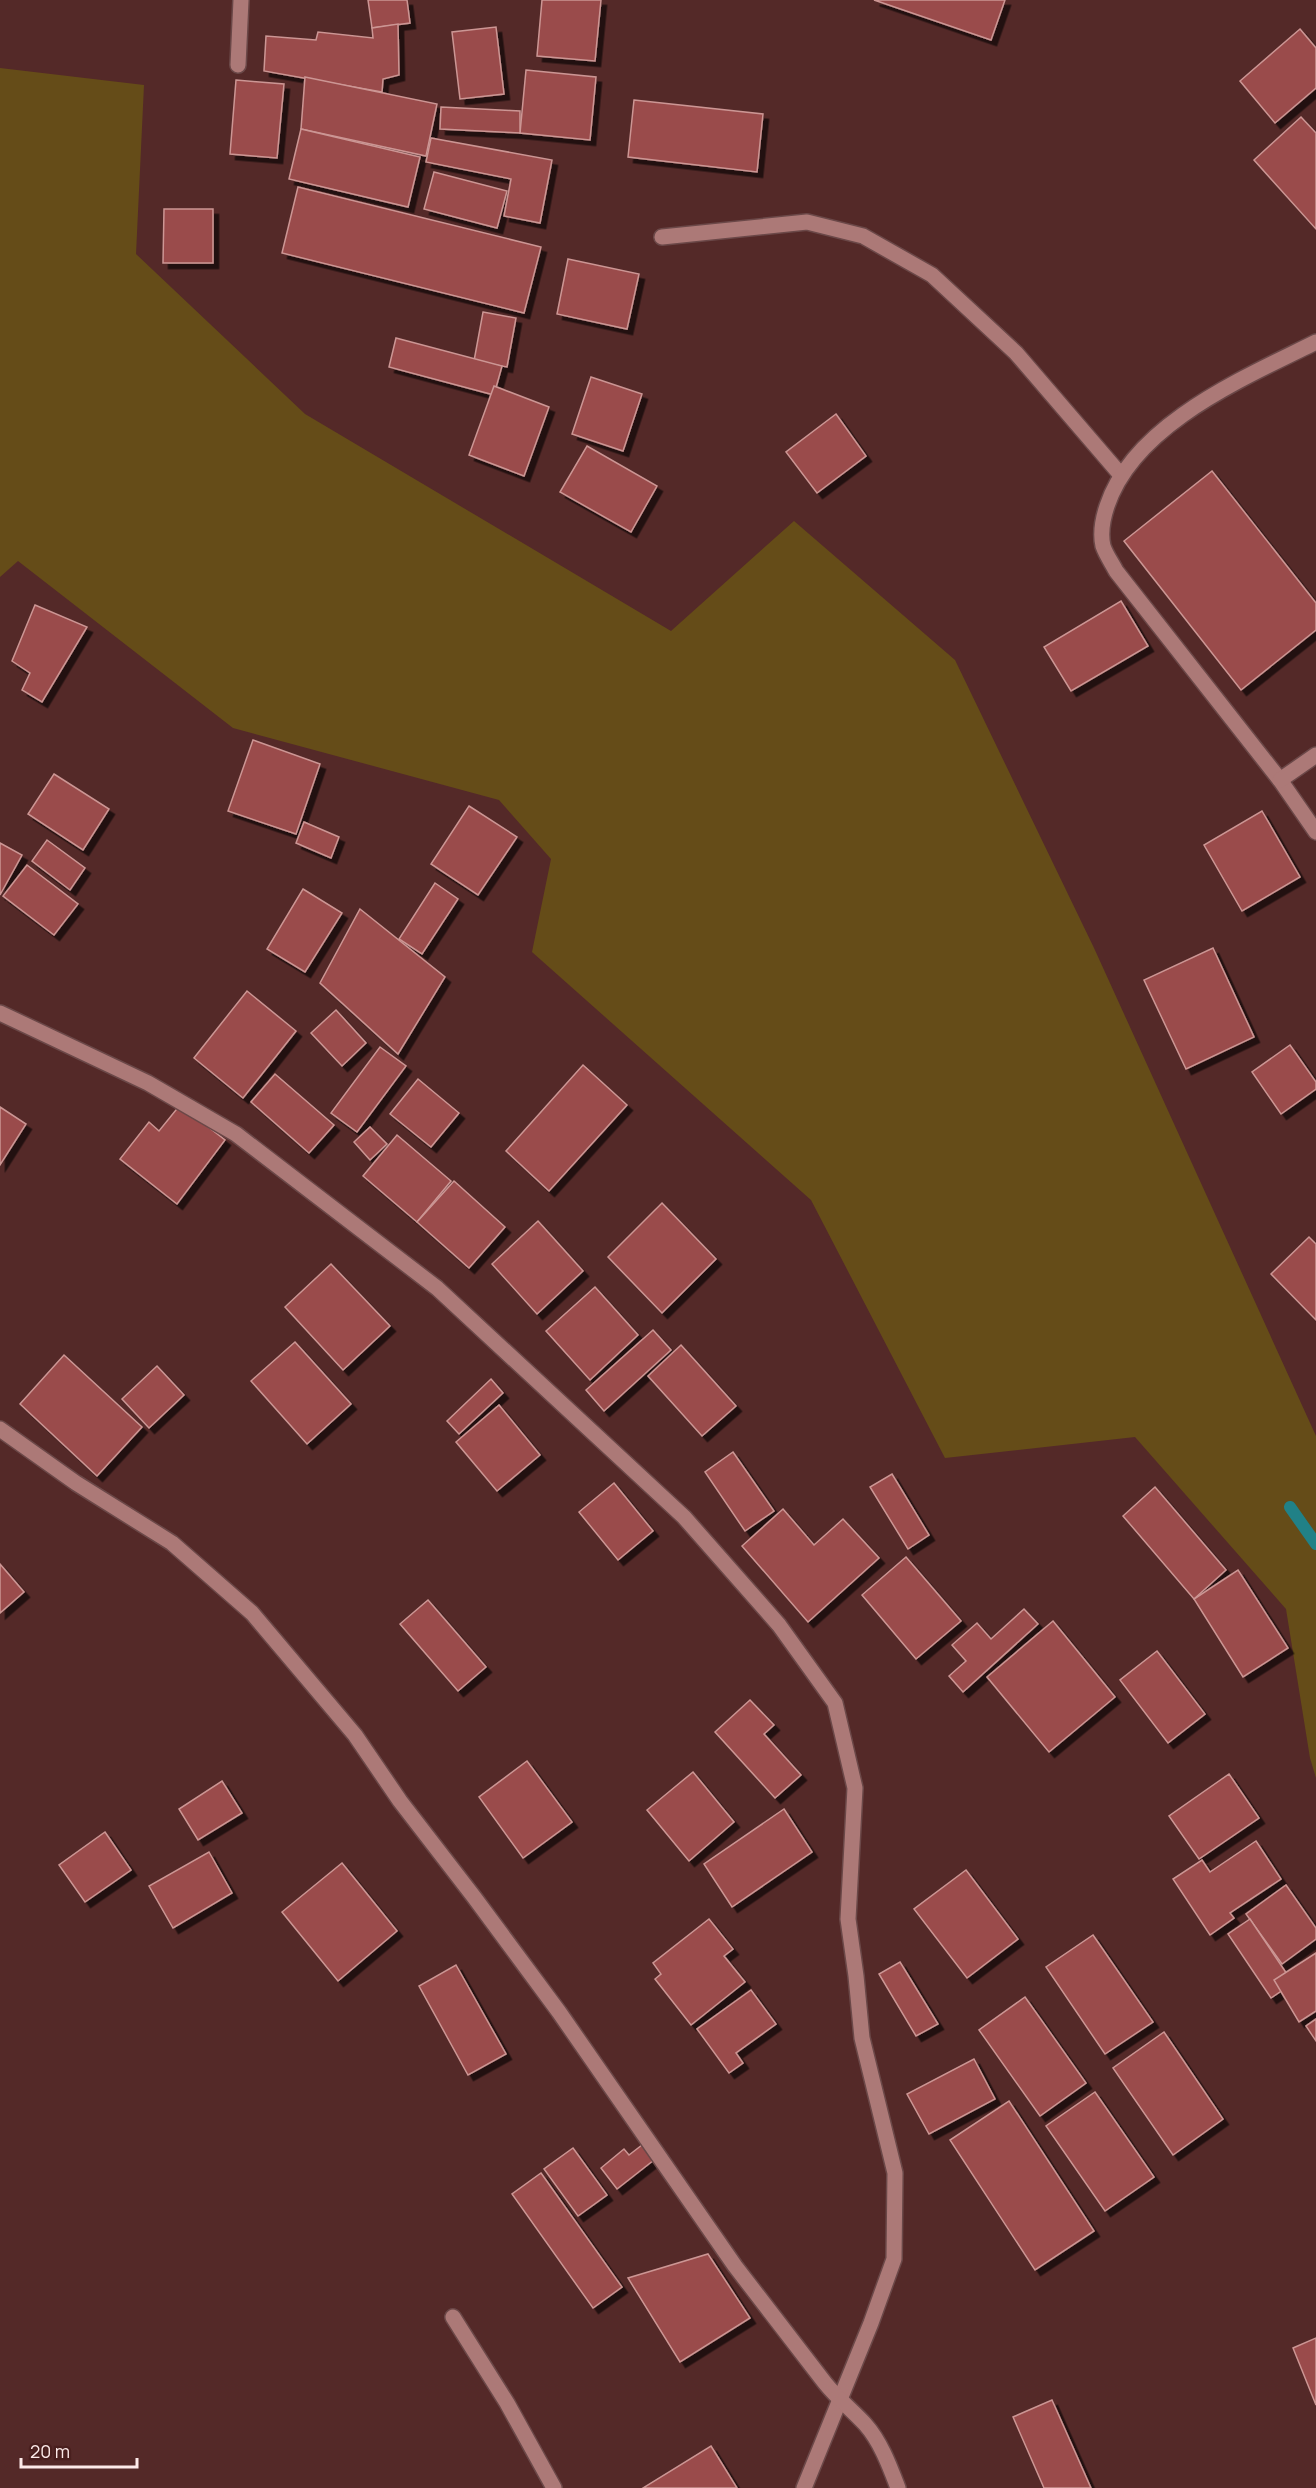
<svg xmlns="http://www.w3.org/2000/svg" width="1316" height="2488" font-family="Manrope,sans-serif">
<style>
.green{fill:#654c18}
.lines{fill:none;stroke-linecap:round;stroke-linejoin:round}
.stream{stroke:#218187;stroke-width:12}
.building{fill:#9a4b4b;stroke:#cc9694;stroke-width:1.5;filter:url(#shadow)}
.street-casing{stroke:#6b4848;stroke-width:18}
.street{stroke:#ac7977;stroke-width:15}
</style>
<defs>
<filter id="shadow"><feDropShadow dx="5.5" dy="5.5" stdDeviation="0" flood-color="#0009"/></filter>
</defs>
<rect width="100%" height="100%" fill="#542928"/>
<polygon class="green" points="0,68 144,85 136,254 305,414 671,631 794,521 955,660 1094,948 1316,1436 1316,1778 1310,1758 1286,1609 1135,1437 945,1458 811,1200 532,952 551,859 499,800 233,728 18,561 0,577"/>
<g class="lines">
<polyline class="stream" points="1290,1507 1316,1544"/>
</g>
<g class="building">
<polygon points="368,0 407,0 410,23 372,28"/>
<polygon points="542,0 601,0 595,61 537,56"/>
<polygon points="874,0 1005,0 991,40"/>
<polygon points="398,24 399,75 383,79 382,92 264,71 266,36 316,40 318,32 373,38 372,28"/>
<polygon points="496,27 504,94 460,99 452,32"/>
<polygon points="1300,29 1316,48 1316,88 1275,123 1240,81"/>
<polygon points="526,70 596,77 590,140 520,133"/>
<polygon points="305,77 437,104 426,156 301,129"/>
<polygon points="236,80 284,84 277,158 230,154"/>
<polygon points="634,100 763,114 757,172 628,157"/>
<polygon points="441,107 520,111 520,133 440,129"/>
<polygon points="1301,117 1316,133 1316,229 1254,160"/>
<polygon points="301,129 420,157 408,207 289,179"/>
<polygon points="431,138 552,160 540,223 504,216 511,179 426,162"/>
<polygon points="434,172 507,191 497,228 424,209"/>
<polygon points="298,187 541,247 524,313 282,253"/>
<polygon points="164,209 213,209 213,263 163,263"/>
<polygon points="568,259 639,274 627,329 557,314"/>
<polygon points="483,312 516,318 507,367 474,361"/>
<polygon points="396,338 502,366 494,395 389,367"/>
<polygon points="591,377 642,394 623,451 572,434"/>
<polygon points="494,386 549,407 524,476 469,455"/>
<polygon points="836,414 866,456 817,493 786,452"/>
<polygon points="587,446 657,486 631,532 560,492"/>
<polygon points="1212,471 1316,603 1316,630 1241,690 1124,541"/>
<polygon points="1121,601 1148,646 1071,691 1044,647"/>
<polygon points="35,605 87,627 42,702 22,690 30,673 12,661"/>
<polygon points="253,740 320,764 296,834 228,811"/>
<polygon points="54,774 109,809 83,850 28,814"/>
<polygon points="469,806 517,837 478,895 431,864"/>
<polygon points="1262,811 1300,877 1242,911 1204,845"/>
<polygon points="304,822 339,837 331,858 296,843"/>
<polygon points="47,840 85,868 70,890 32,861"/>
<polygon points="0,843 22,855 0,895"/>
<polygon points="27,865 78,904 54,935 3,896"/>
<polygon points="435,883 458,899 422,954 399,939"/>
<polygon points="303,889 342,913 305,972 267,949"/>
<polygon points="360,909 445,977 398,1054 320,983"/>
<polygon points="1213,948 1254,1037 1186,1069 1144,980"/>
<polygon points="247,991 296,1031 243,1098 194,1058"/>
<polygon points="336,1010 366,1043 342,1066 311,1033"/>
<polygon points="1290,1045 1316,1082 1316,1089 1281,1114 1252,1072"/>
<polygon points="380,1047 406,1066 357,1132 331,1113"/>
<polygon points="583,1065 627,1105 549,1191 506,1151"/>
<polygon points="275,1074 334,1125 309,1153 251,1102"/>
<polygon points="418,1079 459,1113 431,1147 390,1114"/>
<polygon points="180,1105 225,1140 177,1204 120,1159 149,1122 159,1131"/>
<polygon points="0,1107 26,1124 0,1165"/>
<polygon points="370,1127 387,1144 370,1160 354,1142"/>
<polygon points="397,1135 451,1181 417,1222 363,1176"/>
<polygon points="454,1181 505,1227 469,1268 417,1222"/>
<polygon points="662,1203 716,1259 662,1313 608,1257"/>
<polygon points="538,1221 583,1271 537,1314 492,1264"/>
<polygon points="1309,1237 1316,1244 1316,1320 1271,1274"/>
<polygon points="331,1264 390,1326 343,1370 285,1307"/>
<polygon points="595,1287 638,1335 590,1380 546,1331"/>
<polygon points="653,1330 671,1350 604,1411 586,1390"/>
<polygon points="295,1342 351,1404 307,1444 251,1381"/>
<polygon points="681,1345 736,1406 702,1436 648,1376"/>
<polygon points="64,1355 142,1427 97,1476 20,1404"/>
<polygon points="157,1366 184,1395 149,1428 122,1399"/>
<polygon points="491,1379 503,1393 459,1434 447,1421"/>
<polygon points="499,1405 540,1455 497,1491 456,1442"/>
<polygon points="733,1452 774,1511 745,1531 705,1472"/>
<polygon points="892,1474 929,1535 908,1549 870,1487"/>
<polygon points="614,1483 653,1531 618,1560 579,1512"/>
<polygon points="1155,1487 1226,1570 1194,1599 1123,1516"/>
<polygon points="783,1509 814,1545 843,1519 879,1558 808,1622 742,1546"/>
<polygon points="906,1557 961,1621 916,1659 862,1595"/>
<polygon points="0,1564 24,1592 0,1613"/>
<polygon points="1238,1570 1288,1648 1243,1677 1194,1599"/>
<polygon points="428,1600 486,1667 458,1691 400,1624"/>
<polygon points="1024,1609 1038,1624 963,1692 949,1676 966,1661 952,1645 977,1623 991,1639"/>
<polygon points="1053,1621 1115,1697 1049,1752 987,1677"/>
<polygon points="1157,1651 1205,1714 1168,1743 1120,1680"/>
<polygon points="750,1700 774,1725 764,1734 801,1775 775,1798 715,1732"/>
<polygon points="527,1761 572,1822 523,1858 479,1797"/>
<polygon points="693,1772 734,1822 689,1861 647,1810"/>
<polygon points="1229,1774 1259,1818 1199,1859 1169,1816"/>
<polygon points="222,1781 242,1813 198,1840 179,1809"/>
<polygon points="784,1809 812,1852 732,1907 704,1864"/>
<polygon points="105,1832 131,1870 85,1902 59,1865"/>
<polygon points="1256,1841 1281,1879 1230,1913 1234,1918 1210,1935 1173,1879 1202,1860 1210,1872"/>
<polygon points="209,1852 232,1893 173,1928 149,1886"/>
<polygon points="342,1863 397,1931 338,1981 282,1912"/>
<polygon points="966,1870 1018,1939 967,1978 914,1909"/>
<polygon points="1286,1885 1316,1928 1316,1939 1282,1964 1246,1914"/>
<polygon points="709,1919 733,1949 724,1956 745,1982 691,2025 655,1979 661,1974 653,1963"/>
<polygon points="1250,1919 1293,1983 1271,1998 1228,1934"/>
<polygon points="1093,1935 1153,2022 1105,2054 1046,1967"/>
<polygon points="1316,1953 1316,2011 1299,2022 1274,1980"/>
<polygon points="900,1962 938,2024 916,2036 879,1974"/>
<polygon points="456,1965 506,2054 468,2075 419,1986"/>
<polygon points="751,1990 776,2024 736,2053 743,2063 729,2073 697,2029"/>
<polygon points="1025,1997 1086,2083 1040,2116 979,2030"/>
<polygon points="1316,2019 1316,2041 1306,2026"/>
<polygon points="1164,2032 1223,2119 1173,2155 1113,2068"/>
<polygon points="974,2059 995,2099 929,2134 907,2094"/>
<polygon points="1095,2092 1154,2177 1105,2211 1046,2126"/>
<polygon points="1009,2101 1094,2231 1035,2270 950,2140"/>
<polygon points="642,2145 654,2160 617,2189 601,2168 624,2149 629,2155"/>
<polygon points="573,2148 607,2195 578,2216 544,2169"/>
<polygon points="541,2173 622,2287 593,2308 512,2194"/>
<polygon points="708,2254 750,2318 680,2362 628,2278"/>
<polygon points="1316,2338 1316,2405 1293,2348"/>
<polygon points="1052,2400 1091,2488 1044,2488 1013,2417"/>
<polygon points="711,2446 737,2488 643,2488"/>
</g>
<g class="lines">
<defs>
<g id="street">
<polyline points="238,65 241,0"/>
<polyline points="662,237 807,222 863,236 932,275 1016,353 1120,474"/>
<path d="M1316 342C1244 378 1134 424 1107 506 1103 518 1100 533 1103 546 1106 555 1112 563 1116 571L1280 780 1316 832"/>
<polyline points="1280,780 1316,755"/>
<polyline points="0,1013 148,1083 236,1134 437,1288 684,1517 779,1625 835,1703 855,1788 848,1919 856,1976 862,2038 895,2173 894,2259 871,2323 804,2488"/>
<path d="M0 1429 76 1483 172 1543 252 1613 355 1735 400 1801 474 1897 559 2012 735 2266 825 2383C837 2398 852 2410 865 2424 881 2442 890 2467 898 2488"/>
<polyline points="453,2317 507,2403 554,2488"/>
</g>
</defs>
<use href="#street" class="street-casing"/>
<use href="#street" class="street"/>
</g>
<path d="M21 2458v9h116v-9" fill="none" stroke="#fceae9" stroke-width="3"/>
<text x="30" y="2458" font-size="18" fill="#fceae9" stroke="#491f1e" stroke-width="4.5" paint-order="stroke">20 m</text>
</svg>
